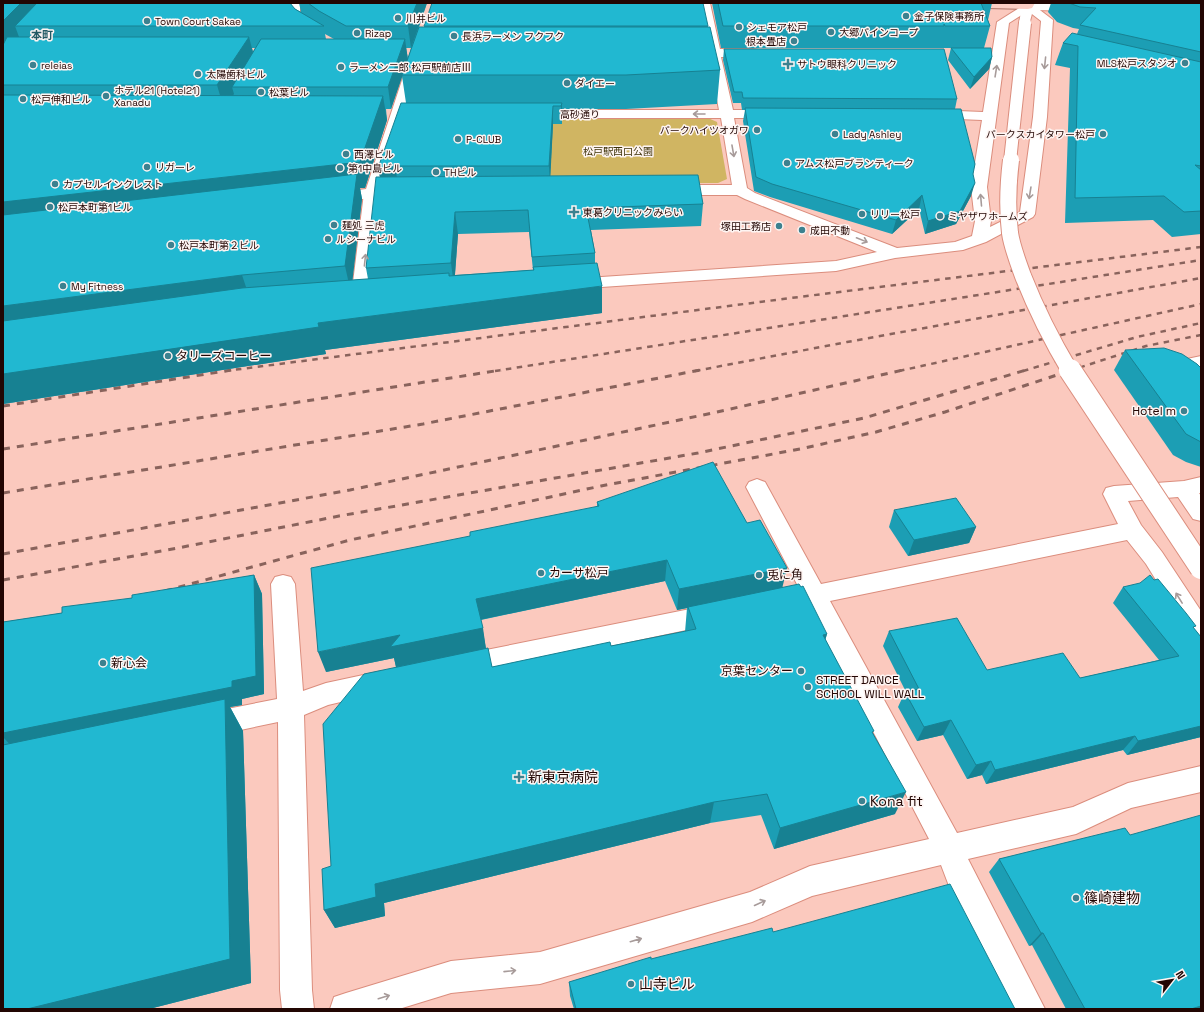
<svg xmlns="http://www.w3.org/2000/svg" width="1204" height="1012" font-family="'Space Grotesk','Noto Sans JP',sans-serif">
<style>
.green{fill:#d0b562}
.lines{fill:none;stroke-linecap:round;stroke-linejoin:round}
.street-casing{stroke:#db8d7d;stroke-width:2}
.secondary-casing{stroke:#db8d7d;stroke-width:2}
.primary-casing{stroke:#b07366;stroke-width:2}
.street{fill:#fff;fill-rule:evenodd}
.secondary{fill:#fff;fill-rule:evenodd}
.primary{fill:#fecec4;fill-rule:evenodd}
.rail-far1{stroke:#89635c;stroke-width:2.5;stroke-dasharray:5.5 5.5;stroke-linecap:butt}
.rail{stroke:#89635c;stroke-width:3;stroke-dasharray:7 7;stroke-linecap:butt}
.secondary-bridge-far2-casing{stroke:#db8d7d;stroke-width:14;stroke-linecap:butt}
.secondary-bridge-far1-casing{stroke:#db8d7d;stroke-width:18;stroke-linecap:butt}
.secondary-bridge-casing{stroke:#db8d7d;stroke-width:24;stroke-linecap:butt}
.secondary-bridge-far2{stroke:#fff;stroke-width:12}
.secondary-bridge-far1{stroke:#fff;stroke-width:16}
.secondary-bridge{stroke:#fff;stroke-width:22}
.wall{fill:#1c9eb4;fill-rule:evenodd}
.shaded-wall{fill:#178192}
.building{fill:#21b8d1;stroke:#178192}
.oneway{stroke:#a79b9a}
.poi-dot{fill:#3c818f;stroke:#fef5f3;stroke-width:1.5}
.labels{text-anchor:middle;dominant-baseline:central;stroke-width:3;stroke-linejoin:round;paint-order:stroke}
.far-poi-label{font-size:10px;fill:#220603;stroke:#fef5f3;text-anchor:start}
.far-street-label{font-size:10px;fill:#220603;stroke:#fef5f3}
.far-park-label{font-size:10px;fill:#3e3207;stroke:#fef5f3}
.far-neighbourhood-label{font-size:11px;font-weight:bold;fill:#225a64;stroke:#fef5f3}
.poi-label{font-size:12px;fill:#220603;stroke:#fef5f3;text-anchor:start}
.near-poi-label{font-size:14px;fill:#220603;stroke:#fef5f3;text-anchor:start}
</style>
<rect width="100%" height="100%" fill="#fbc9be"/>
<polygon class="green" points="519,118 708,118 717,122 727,179 718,183 509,184"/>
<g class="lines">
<defs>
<g id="street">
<path d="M291 3H303L300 8V15L315 28 317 30 315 32H307L290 18C287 13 289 8 291 3Z"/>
<path d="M698 3H710L720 49H754L758 50 760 53 758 56 754 57H721L733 110H774L779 111 781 114 779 117 774 118H734L747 188 755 193 897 248 955 242 972 236 975 221 971 187 982 120 933 118 928 117 926 114 928 111 933 110 983 112 997 22 1027 3 1032 4 1053 20 1047 117 1035 214 1033 217 986 242 963 250 895 258 836 271 572 289 566 288 563 284 566 280 572 279 836 261 877 252 745 199 737 195H671L666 193 663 190 666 187 671 185H732L721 118H533L528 117 526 114 528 111 533 110H719L709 57 682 56 680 53 682 50 708 49ZM1028 11 1041 21 1033 117 1020 212 990 227 991 221 987 187 1009 23Z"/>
<polygon points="397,186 402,188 405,191 402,194 379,197 369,299 366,303 360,304 354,303 351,299 364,193 367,190"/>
<polygon points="1201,356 1201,368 1194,369 1201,376 1201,394 1194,392 1171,366 1173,362"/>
<polygon points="1201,477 1201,493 1199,493 1201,496 1201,521 1193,519 1178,497 1128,501 1141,525 1162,552 1201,611 1201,641 1192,638 1146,564 1127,540 830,601 957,833 1073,807 1128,783 1201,766 1201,792 1131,808 1076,834 968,859 1045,1009 1012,1009 949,886 941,865 812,896 752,922 540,984 451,993 399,1009 330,1009 334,997 346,993 451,961 540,952 750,892 810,866 929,839 808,606 779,612 770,609 767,602 770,595 799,588 746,487 749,482 757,479 765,482 821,584 1118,524 1103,494 1106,488 1114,486 1184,481"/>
<polygon points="283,575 291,577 295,584 303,691 326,683 382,671 391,674 395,682 391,690 328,705 304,715 312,990 314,1009 282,1009 280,990 278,722 207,737 198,733 194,725 198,717 207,713 277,699 271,584 275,577"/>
<polygon points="715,604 724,607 727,614 724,621 715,624 461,677 452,674 448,666 452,658 461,655"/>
</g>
<g id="secondary">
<polygon points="1027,3 1080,5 1086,8 1080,11 1033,10 1029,25 1021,25 1019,23 1022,6"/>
<polygon points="413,61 417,62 419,65 380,193 377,196 372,198 332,202 327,200 324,197 327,194 366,189 407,65 409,62"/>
</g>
<polygon id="primary" points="899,3 1035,3 1032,8 1028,9 905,6"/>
</defs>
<use href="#street" class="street-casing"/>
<use href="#secondary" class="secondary-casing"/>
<use href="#primary" class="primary-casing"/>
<use href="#street" class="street"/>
<use href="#secondary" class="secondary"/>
<use href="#primary" class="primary"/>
<g class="rail-far1">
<polyline points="225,371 783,299 1201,247"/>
<polyline points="495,371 1201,260"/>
<polyline points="695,371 847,342 1201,278"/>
<polyline points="899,371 1201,304"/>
<polyline points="1023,371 1137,337 1201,323"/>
<polyline points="1069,371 1146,346 1201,335"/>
</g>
<g class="rail">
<polyline points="3,406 232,370"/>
<polyline points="3,449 501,370"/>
<polyline points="3,493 423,424 700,370"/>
<polyline points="3,554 350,490 717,412 903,370"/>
<polyline points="3,580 183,547 339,516 698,453 864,418 1026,370"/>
<polyline points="165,591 350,540 601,486 800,449 876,432 945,412 1072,370"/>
</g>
<defs>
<polyline id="secondary-bridge-far2" points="1010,161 1025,23"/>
<path id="secondary-bridge-far1" d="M1011 160C1008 184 1007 208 1010 233 1012 247 1018 262 1023 276 1036 309 1052 341 1070 371"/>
<polyline id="secondary-bridge" points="1070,370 1201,568"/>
</defs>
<use href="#secondary-bridge-far2" class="secondary-bridge-far2-casing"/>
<use href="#secondary-bridge-far1" class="secondary-bridge-far1-casing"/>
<use href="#secondary-bridge" class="secondary-bridge-casing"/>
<use href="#secondary-bridge-far2" class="secondary-bridge-far2"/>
<use href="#secondary-bridge-far1" class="secondary-bridge-far1"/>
<use href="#secondary-bridge" class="secondary-bridge"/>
</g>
<g class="wall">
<path d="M3 3H290V4L295 9 301 12 299 3H427L419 27H424V26H708L720 70 717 104 626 109H562V124H553L550 176 703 204 701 226 591 230 595 253V263L602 313 325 350 326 354 3 404ZM325 34 334 39H326ZM252 48H255L253 52ZM406 48H411L408 59ZM402 76 406 103 378 168 380 177 366 268 368 279 352 280 362 199 360 188H365L387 120 386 109H391ZM529 232 533 270 455 275 458 234Z"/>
<polygon points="712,3 992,3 988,20 990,26 984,48 992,57 989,69 970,89 948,60 951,48 721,48"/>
<polygon points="1051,3 1201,3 1201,234 1172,237 1153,220 1065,223 1070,68 1055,65 1063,43 1077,34 1079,29 1073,28 1057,22 1048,12"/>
<polygon points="724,49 957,99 955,109 971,196 956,224 925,234 919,209 892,234 770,197 754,191 743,121 745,110 742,110 741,103 733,103 723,60"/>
<polygon points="1125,350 1201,368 1201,467 1186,462 1173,455 1114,370"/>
<path d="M597 502 783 587 827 634 825 640 873 733 895 814 774 849 761 815 710 823 384 903 385 916 335 928 324 910 331 866 396 667 394 658 326 672 470 536 597 507ZM665 581 677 610 687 608 685 632 611 646 492 667 486 649 481 620Z"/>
<polygon points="894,510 976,527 969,543 908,556 889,527"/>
<polygon points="254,575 262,594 264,694 242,699 242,705 230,707 243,731 251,983 149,1009 3,1009 3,622 62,613 132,598"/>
<polygon points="1123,587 1194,629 1201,637 1201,737 1127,755 1123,750 986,784 982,775 967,779 943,735 917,741 898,707 905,692 906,692 883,646 889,631 987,670 1080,678 1159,660 1113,603"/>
<polygon points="1130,835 1201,1009 1066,1009 1032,945 1029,946 989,872 999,859"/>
<polygon points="651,959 1015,1009 574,1009 570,996 569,982"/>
</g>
<g class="shaded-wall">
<polygon points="21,3 51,3 15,26 19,37 3,55 3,21"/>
<polygon points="417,3 427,3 411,48 408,26"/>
<polygon points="249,37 255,60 232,87 234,94 224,109 217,85"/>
<polygon points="405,39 408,60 391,109 388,87"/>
<polygon points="992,57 989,69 970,89 974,77"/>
<polygon points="383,96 387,120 365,188 360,188 362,199 351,293 345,266 3,229 3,202"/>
<polygon points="562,103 562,124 561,106"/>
<polygon points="553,106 553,124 550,184 549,166"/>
<polygon points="395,166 398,184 382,187 378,168"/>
<polygon points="975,183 971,196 956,224 925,234 928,221"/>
<polygon points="922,195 919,209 892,234 896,220"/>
<polygon points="455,212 458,234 454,286 451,263"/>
<polygon points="242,275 251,302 3,335 3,306"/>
<polygon points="602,286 602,313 325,350 326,354 3,404 3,374 318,323"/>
<polygon points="976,527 969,543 908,556 914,540"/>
<polygon points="667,560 665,581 479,620 476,599"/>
<polygon points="787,568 782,589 677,610 679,589"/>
<polygon points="254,575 262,594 264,694 242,699 242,705 230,707 243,731 251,983 149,1009 27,1009 16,751 3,737 3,733"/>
<polygon points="483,628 486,649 396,667 394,658 326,672 318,652 400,635"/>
<polygon points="827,634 820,658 823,635"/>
<polygon points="951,720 943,735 917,741 924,727"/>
<polygon points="1201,726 1201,737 1127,755 1138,741"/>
<polygon points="1135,736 1123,750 986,784 995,770"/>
<polygon points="991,761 982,775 967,779 976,765"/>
<polygon points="906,792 895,814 774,849 780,828"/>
<polygon points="714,802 710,823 384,903 385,916 335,928 324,910 375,884"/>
<polygon points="1041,933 1043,933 1032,945 1029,946"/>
<polygon points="1201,1006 1201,1009 1191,1009"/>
</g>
<g class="building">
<polygon points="3,3 21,3 3,21"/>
<polygon points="37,3 290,3 295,9 324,26 15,26"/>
<polygon points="308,3 417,3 408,26 346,26 319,11"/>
<polygon points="432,3 703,3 708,26 424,26"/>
<polygon points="718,3 981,3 990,26 945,26 944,24 944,26 723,26"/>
<polygon points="1069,3 1201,3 1201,52 1080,25 1096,8 1080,7"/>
<polygon points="419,27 710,27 720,70 626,75 402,75"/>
<polygon points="1072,33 1201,62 1201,166 1195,165 1201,170 1201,211 1184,212 1164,196 1075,198 1078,46 1063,43"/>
<polygon points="7,37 249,37 217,85 3,85 3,45"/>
<polygon points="261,39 405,39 388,87 232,87"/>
<polygon points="951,48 991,48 992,57 974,77"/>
<polygon points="724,49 944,49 957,99 743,98 742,92 734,92"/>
<polygon points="3,95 383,96 360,162 3,202"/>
<polygon points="401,103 562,103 561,106 553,106 549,166 395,166 378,168"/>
<polygon points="745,108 961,109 975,164 973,174 975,183 960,211 928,221 922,195 896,220 772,184 756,177"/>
<polygon points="357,174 345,266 242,275 3,306 3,215"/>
<polygon points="698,175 703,204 586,208 595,253 532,257 528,210 455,212 451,263 366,268 376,177"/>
<polygon points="597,263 602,286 318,323 319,327 3,374 3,321 242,288 449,273 449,276 534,270 533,267"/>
<polygon points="1164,348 1182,354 1197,364 1201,368 1201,442 1186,434 1125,350"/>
<polygon points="713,462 747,523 760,520 787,568 679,589 667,560 476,599 483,628 390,647 400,635 318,652 311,568 470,536 470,532 599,506 597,502"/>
<polygon points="956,498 976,527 914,540 894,510"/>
<polygon points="254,575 256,676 232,681 232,687 3,733 3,622 62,613 62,607 132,598 132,595"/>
<polygon points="1150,575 1154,580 1158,579 1186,613 1196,626 1193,627 1201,637 1201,726 1138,741 1135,736 995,770 991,761 976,765 951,720 924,727 905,692 919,689 889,631 957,618 987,670 1063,653 1080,678 1179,656 1123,587 1140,583"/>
<polygon points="799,584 801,587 803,586 827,634 823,635 874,731 872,732 906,792 780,828 767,794 714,802 375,884 376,897 324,910 322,869 331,866 323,724 364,674 488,648 492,667 610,642 611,646 696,629 688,607"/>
<polygon points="225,699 230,959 27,1009 3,1009 3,745"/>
<polygon points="1201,815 1201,1006 1191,1009 1085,1009 1043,933 1041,933 999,859 1125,828 1130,835"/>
<polygon points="950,884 1015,1009 576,1009 569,982 651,957 651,959 772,928 773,932"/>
</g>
<defs><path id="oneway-shaft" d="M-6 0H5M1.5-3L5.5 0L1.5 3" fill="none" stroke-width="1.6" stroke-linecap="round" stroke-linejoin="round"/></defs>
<g class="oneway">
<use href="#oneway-shaft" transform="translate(1045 63) rotate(96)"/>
<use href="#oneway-shaft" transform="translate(996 71) rotate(-81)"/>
<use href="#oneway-shaft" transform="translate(699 114) rotate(-180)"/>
<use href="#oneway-shaft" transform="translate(733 151) rotate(80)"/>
<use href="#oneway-shaft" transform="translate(1030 193) rotate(99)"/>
<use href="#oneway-shaft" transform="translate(981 200) rotate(-95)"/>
<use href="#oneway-shaft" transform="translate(862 240) rotate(22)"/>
<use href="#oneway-shaft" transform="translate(365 260) rotate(-84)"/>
<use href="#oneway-shaft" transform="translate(1179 598) rotate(-122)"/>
<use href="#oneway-shaft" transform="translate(760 903) rotate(-24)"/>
<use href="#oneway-shaft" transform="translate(636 940) rotate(-16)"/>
<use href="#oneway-shaft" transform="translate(510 971) rotate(-6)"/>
<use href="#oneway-shaft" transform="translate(384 997) rotate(-17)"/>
</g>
<g class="poi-dot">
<circle cx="906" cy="16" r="4"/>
<circle cx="398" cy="18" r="4"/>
<circle cx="147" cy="21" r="4"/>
<circle cx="739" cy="27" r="4"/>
<circle cx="831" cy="32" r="4"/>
<circle cx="357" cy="33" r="4"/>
<circle cx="454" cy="36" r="4"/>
<circle cx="794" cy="41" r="4"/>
<circle cx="1185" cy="63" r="4"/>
<path d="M786 58h4v4h4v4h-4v4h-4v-4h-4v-4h4z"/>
<circle cx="33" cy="65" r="4"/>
<circle cx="341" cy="67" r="4"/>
<circle cx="198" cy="74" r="4"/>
<circle cx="567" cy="83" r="4"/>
<circle cx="261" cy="92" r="4"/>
<circle cx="106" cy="96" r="4"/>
<circle cx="23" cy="99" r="4"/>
<circle cx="757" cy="130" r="4"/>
<circle cx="835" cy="134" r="4"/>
<circle cx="1103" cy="134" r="4"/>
<circle cx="458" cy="139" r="4"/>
<circle cx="346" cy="154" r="4"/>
<circle cx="787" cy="163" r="4"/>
<circle cx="147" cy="167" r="4"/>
<circle cx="340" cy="168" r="4"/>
<circle cx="436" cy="172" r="4"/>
<circle cx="55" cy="184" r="4"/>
<circle cx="50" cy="207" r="4"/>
<path d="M572 206h4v4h4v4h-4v4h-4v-4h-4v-4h4z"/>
<circle cx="862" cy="214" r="4"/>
<circle cx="940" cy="216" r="4"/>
<circle cx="334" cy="225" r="4"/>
<circle cx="779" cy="226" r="4"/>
<circle cx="802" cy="230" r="4"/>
<circle cx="328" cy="239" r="4"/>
<circle cx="171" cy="245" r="4"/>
<circle cx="63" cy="286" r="4"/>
<circle cx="168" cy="356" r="4"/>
<circle cx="1184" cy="411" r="4"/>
<circle cx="541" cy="573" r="4"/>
<circle cx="759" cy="575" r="4"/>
<circle cx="103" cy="663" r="4"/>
<circle cx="801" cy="671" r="4"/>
<circle cx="808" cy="687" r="4"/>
<path d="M517 771h4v4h4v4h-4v4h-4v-4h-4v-4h4z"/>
<circle cx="862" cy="801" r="4"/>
<circle cx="1076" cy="898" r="4"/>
<circle cx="631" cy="984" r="4"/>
</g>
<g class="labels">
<g class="far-poi-label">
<text x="914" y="16">金子保険事務所</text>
<text x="406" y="18">川井ビル</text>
<text x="155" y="21">Town Court Sakae</text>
<text x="747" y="27">シェモア松戸</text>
<text x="839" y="32">大郷パインコープ</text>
<text x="365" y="33">Rizap</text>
<text x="462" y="36">長浜ラーメン フクフク</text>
<text x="786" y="41" text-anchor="end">根本畳店</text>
<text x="1177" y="63" text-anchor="end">MLS松戸スタジオ</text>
<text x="797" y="64">サトウ眼科クリニック</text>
<text x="41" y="65">releias</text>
<text x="349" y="67">ラーメン二郎 松戸駅前店Ⅲ</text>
<text x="206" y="74">太陽歯科ビル</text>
<text x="575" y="83">ダイエー</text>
<text x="114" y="90">ホテル21 (Hotel21)<tspan x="114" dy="12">Xanadu</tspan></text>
<text x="269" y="92">松葉ビル</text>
<text x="31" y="99">松戸伸和ビル</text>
<text x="749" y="130" text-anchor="end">パークハイツオガワ</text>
<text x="843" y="134">Lady Ashley</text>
<text x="1095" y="134" text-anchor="end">パークスカイタワー松戸</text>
<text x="466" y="139">P-CLUB</text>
<text x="354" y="154">西澤ビル</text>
<text x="795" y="163">アムス松戸ブランティーク</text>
<text x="155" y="167">リガーレ</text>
<text x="348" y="168">第1中島ビル</text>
<text x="444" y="172">THビル</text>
<text x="63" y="184">カプセルインクレスト</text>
<text x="58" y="207">松戸本町第1ビル</text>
<text x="583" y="212">東葛クリニックみらい</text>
<text x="870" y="214">リリー松戸</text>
<text x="948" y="216">ミヤザワホームズ</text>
<text x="342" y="225">麺処 三虎</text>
<text x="771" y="226" text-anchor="end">塚田工務店</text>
<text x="810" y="230">成田不動</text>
<text x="336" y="239">ルシーナビル</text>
<text x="179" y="245">松戸本町第２ビル</text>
<text x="71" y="286">My Fitness</text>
</g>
<g class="far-street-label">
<text x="580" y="114">高砂通り</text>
</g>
<g class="far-park-label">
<text x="618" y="151">松戸駅西口公園</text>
</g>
<g class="far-neighbourhood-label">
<text x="42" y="35">本町</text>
</g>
<g class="poi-label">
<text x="176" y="356">タリーズコーヒー</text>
<text x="1176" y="411" text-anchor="end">Hotel m</text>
<text x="549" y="573">カーサ松戸</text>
<text x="767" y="575">兎に角</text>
<text x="111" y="663">新心会</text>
<text x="793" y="671" text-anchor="end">京葉センター</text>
<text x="816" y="680">STREET DANCE<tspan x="816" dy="14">SCHOOL WILL WALL</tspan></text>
</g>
<g class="near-poi-label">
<text x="528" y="777">新東京病院</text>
<text x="870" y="801">Kona fit</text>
<text x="1084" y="898">篠崎建物</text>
<text x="639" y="984">山寺ビル</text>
</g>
</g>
<rect width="1204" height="1012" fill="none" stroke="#220603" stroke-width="8"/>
<g transform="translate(1172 980) rotate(59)" stroke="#fef5f3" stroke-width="3" paint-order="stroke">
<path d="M0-3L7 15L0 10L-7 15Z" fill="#220603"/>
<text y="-6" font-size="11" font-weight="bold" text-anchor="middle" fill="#220603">N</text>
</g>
</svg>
